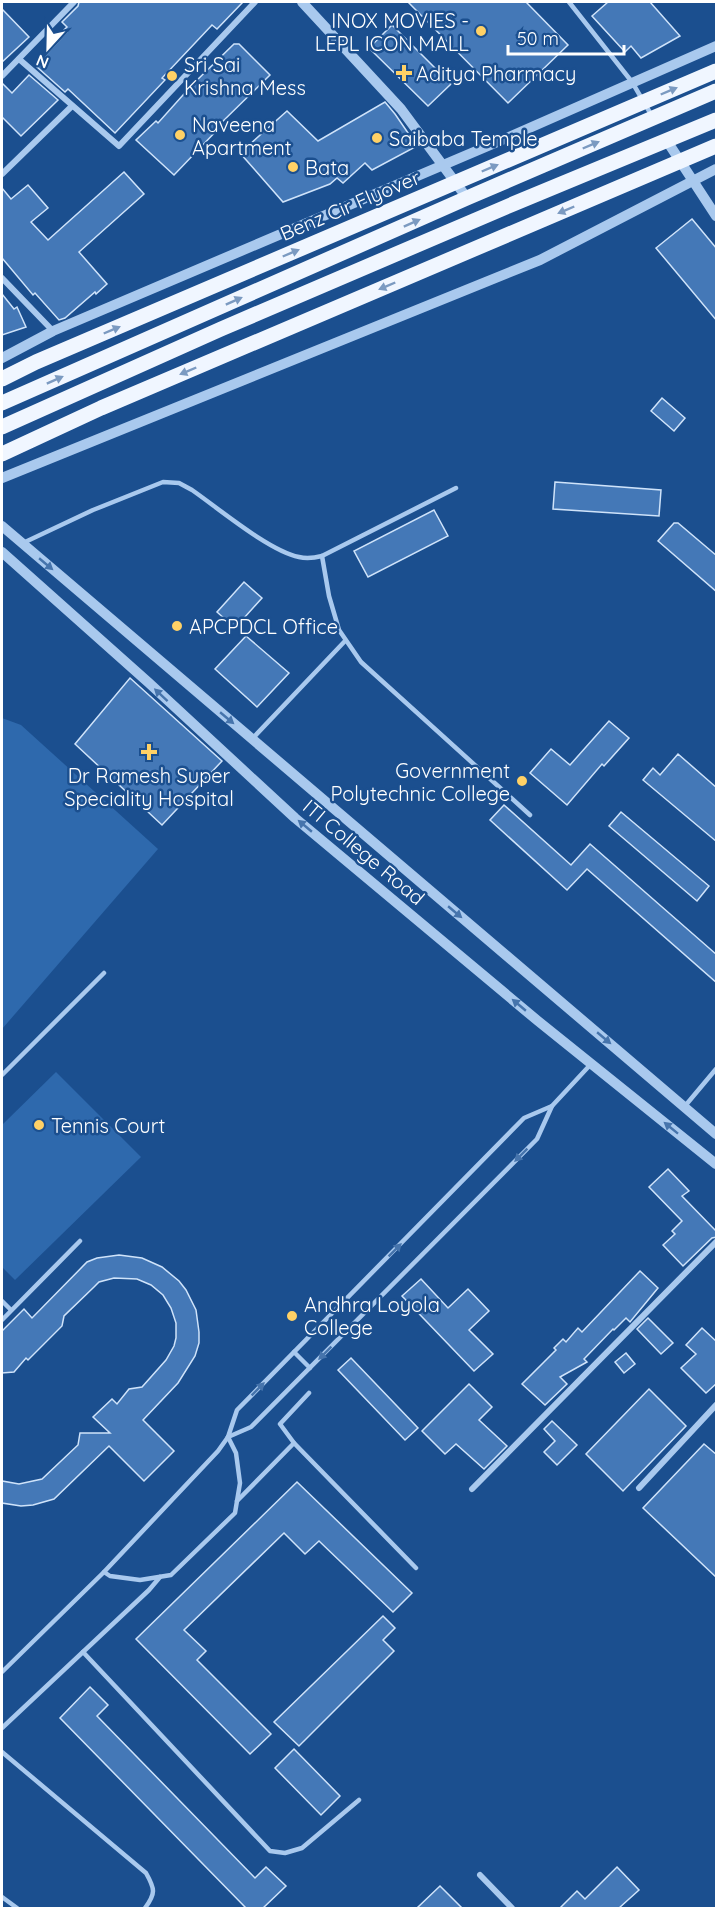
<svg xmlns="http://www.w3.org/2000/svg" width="718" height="1910" font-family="Quicksand,sans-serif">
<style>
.green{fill:#2e69ad}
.building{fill:#4478b7;stroke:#cfe3fa;stroke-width:1.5}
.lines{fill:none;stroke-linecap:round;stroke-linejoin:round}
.service{stroke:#a9c9ee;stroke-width:4.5}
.minor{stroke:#a9c9ee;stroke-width:6}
.tertiary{stroke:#a9c9ee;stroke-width:10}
.primary{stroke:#f0f6ff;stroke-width:15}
.primary-bridge{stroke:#f0f6ff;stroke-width:15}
.oneway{fill:#7b9ac1}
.oneway2{fill:#4674ac}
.poi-dot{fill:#ffd166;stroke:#1b4f8f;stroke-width:2}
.labels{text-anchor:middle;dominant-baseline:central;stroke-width:5;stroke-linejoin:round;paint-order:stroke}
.poi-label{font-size:20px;fill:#fff;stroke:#1b4f8f;text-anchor:start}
.street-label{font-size:20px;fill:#fff;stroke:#1b4f8f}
</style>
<rect width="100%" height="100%" fill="#1b4f8f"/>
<g class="green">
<polygon points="2,718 21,725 158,849 2,1029"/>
<polygon points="56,1072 141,1157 15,1280 2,1267 2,1125"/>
</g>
<g class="building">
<polygon points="79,2 243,2 217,29 212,25 162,78 165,80 115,133 68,89 65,92 37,67 43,61 41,60 67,32 64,30 67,27 62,22 78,6"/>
<polygon points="408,2 526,2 568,45 508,103"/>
<polygon points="608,2 650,2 680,36 641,58 631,46 625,52 592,16"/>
<polygon points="2,9 29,37 2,62"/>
<polygon points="392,25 451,84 428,106 369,48"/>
<polygon points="234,44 239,44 270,75 219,125 221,126 174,175 136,140 156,121 158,123 192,85"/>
<polygon points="29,75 58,100 21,136 2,117 2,83 12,93"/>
<polygon points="385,102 395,114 417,146 372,170 365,163 343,183 337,178 330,184 283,202 240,153 287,111 318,141"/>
<polygon points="124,172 144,194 79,252 107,284 96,294 95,292 65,318 59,320 35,293 33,295 2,258 2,188 11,199 28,185 48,208 31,222 48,240"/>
<polygon points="692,219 717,249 717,321 656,248"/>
<polygon points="2,294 14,309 17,307 26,327 2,335"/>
<polygon points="662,398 685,418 674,431 651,411"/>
<polygon points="555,482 661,490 659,516 553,509"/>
<polygon points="434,510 448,536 368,577 354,551"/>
<polygon points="674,523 678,523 717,556 717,592 658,541"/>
<polygon points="244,582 262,598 235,628 217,612"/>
<polygon points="246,636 289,673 257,707 215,669"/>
<polygon points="130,678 222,761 162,825 75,744"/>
<polygon points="609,721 629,738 604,766 602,764 567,805 530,773 551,749 570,765"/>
<polygon points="678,754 717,788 717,842 643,780 653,768 660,775"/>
<polygon points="504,805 571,865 590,844 717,955 717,983 587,869 567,890 490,820"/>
<polygon points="621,812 709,886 697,901 609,826"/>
<polygon points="668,1169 689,1191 682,1196 717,1232 717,1237 712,1238 683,1266 663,1245 675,1234 672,1231 682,1221 649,1187"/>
<polygon points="119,1255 142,1258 162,1267 179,1281 186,1290 196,1310 199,1332 199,1343 195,1356 178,1383 143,1420 174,1451 144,1481 109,1446 54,1499 33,1505 21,1506 2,1503 2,1481 19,1484 42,1479 78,1445 80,1433 110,1433 93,1417 112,1399 117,1404 129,1389 142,1387 166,1360 174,1346 176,1338 176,1323 171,1308 163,1295 151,1285 137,1279 114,1278 99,1282 94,1287 64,1316 62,1326 28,1360 26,1358 14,1372 2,1373 2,1331 24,1309 32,1318 87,1262 97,1258"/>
<polygon points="640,1271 658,1288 630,1322 626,1318 614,1330 613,1329 584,1359 587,1362 560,1377 567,1384 545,1405 522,1384 556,1350 554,1348 563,1339 566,1342 578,1328 582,1332"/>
<polygon points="421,1279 448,1308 468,1289 489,1311 469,1330 493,1354 474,1371 402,1296"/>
<polygon points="648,1318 673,1343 661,1354 637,1329"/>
<polygon points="702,1328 717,1342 717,1383 706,1393 681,1368 696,1354 686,1345"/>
<polygon points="626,1353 635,1364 624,1373 615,1362"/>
<polygon points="351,1358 418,1428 405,1440 338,1370"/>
<polygon points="469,1384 492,1407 479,1420 507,1446 484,1469 456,1444 445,1454 422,1431"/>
<polygon points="649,1389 686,1426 623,1491 586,1454"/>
<polygon points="552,1421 577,1445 557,1465 544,1452 555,1441 544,1429"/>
<polygon points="704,1444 717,1455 717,1578 643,1508"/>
<polygon points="297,1482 412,1593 393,1612 319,1541 305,1554 284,1533 184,1630 206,1651 197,1660 271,1734 250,1754 136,1639"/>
<polygon points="383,1616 395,1628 383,1640 394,1651 299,1746 274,1722"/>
<polygon points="90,1687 108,1705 97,1716 255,1878 266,1867 286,1886 263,1908 246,1908 60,1718"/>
<polygon points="294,1749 340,1796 321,1815 275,1768"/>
<polygon points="617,1867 639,1890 619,1908 560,1908 577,1891 585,1899"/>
<polygon points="440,1886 462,1908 417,1908"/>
</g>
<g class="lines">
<g class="service">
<polyline points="569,2 632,82 652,116"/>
<path d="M23 543 93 510 163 482 179 483 192 490C218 508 269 551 299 557 307 559 314 558 322 556L456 488"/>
<polyline points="322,556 329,596 339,630 361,662 530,815"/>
<polyline points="252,739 345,641"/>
<polyline points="2,1075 104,973"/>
<polyline points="685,1106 716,1069"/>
<polyline points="2,1301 11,1310"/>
<polyline points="2,1320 80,1241"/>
<polyline points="294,1352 310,1368"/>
<polyline points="309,1393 280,1424 294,1443 416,1568"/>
<polyline points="228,1437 251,1427 537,1139 552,1106 591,1064"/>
<polyline points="237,1501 294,1443"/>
<polyline points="104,1572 110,1576 140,1580 171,1575 235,1513 240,1483 236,1453 228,1437"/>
<polyline points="83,1652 270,1851 285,1853 302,1848 359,1800"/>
<polyline points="2,1672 104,1572 218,1451 228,1437 237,1410 524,1118 552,1106"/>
<polyline points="2,1728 149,1590 160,1577"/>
<path d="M2 1752 146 1873C155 1889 156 1893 145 1908"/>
<polyline points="2,1897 17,1908"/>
</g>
<g class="minor">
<polyline points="19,59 119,146 255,2"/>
<polyline points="2,76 74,2"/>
<polyline points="2,174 72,106"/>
<polyline points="2,278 53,331"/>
<polyline points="639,1488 716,1405"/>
<polyline points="472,1489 716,1242"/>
<polyline points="480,1875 512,1908"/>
</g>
<g class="tertiary">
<polyline points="302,2 401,109 467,198"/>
<polyline points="667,141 716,216"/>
<polyline points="2,358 53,331 509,137 716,46"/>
<polyline points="2,478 540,260 716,169"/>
<polyline points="2,526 716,1134"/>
<polyline points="2,552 149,683 295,818 538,1021 716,1164"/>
</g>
<g class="primary">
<polyline points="2,403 467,198 716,91"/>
<polyline points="2,427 221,329 513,204 716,120"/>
</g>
<g class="primary-bridge">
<polyline points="2,379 36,362 716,71"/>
<polyline points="2,454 101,408 716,146"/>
</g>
</g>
<defs><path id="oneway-solid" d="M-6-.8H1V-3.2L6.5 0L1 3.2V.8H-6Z" transform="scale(1.5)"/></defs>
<g class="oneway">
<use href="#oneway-solid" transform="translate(669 91) rotate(-23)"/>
<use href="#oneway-solid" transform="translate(591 145) rotate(-23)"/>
<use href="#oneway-solid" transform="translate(490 168) rotate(-23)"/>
<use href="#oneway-solid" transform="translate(566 210) rotate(157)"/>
<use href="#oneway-solid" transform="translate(412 223) rotate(-24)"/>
<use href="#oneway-solid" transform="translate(291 253) rotate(-23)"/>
<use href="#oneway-solid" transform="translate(387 286) rotate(157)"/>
<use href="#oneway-solid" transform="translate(234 301) rotate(-24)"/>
<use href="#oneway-solid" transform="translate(112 330) rotate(-23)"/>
<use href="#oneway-solid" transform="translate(188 371) rotate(157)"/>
<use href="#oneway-solid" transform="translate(55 380) rotate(-24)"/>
</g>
<g class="oneway2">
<use href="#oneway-solid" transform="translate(46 564) rotate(40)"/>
<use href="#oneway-solid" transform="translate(161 695) rotate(-137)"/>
<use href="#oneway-solid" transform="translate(227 718) rotate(40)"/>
<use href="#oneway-solid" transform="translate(305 826) rotate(-140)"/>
<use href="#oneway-solid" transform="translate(455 912) rotate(40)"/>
<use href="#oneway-solid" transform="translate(519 1005) rotate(-140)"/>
<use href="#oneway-solid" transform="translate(604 1038) rotate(40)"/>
<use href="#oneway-solid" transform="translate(671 1128) rotate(-141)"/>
<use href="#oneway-solid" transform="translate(521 1155) rotate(135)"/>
<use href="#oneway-solid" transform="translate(395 1250) rotate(-45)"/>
<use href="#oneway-solid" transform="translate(325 1353) rotate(135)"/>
<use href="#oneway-solid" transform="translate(258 1389) rotate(-45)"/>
</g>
<g class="poi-dot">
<circle cx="481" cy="31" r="6"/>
<path d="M401 64h6v6h6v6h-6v6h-6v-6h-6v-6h6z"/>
<circle cx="172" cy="76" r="6"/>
<circle cx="180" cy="135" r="6"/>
<circle cx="377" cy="138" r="6"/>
<circle cx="293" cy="167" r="6"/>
<circle cx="177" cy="626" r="6"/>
<path d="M146 743h6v6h6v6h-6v6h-6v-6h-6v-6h6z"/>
<circle cx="522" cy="781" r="6"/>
<circle cx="39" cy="1125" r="6"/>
<circle cx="292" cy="1316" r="6"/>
</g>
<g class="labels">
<g class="poi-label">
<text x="469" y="20" text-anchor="end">INOX MOVIES -<tspan x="469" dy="23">LEPL ICON MALL</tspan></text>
<text x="184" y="64">Sri Sai<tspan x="184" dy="23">Krishna Mess</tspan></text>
<text x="416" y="73">Aditya Pharmacy</text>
<text x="192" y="124">Naveena<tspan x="192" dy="23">Apartment</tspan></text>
<text x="389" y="138">Saibaba Temple</text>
<text x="305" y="167">Bata</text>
<text x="189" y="626">APCPDCL Office</text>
<text x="510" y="770" text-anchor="end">Government<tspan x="510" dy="23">Polytechnic College</tspan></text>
<text x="149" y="775" text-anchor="middle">Dr Ramesh Super<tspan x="149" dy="23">Speciality Hospital</tspan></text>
<text x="51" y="1125">Tennis Court</text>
<text x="304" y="1304">Andhra Loyola<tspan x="304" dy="23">College</tspan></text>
</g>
<g class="street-label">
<text transform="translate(350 205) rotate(-23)">Benz Cir Flyover</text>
<text transform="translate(364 852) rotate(40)">ITI College Road</text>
</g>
</g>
<rect width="718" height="1910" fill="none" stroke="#ffffff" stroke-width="6"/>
<g transform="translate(48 48) rotate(202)" stroke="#1b4f8f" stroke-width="4.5" paint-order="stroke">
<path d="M0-4.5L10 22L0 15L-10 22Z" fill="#ffffff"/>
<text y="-9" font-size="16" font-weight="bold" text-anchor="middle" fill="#ffffff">N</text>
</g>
<path d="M508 45v9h116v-9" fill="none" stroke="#ffffff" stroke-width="3"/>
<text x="517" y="45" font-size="18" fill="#ffffff" stroke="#1b4f8f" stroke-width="4.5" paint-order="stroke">50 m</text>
</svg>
